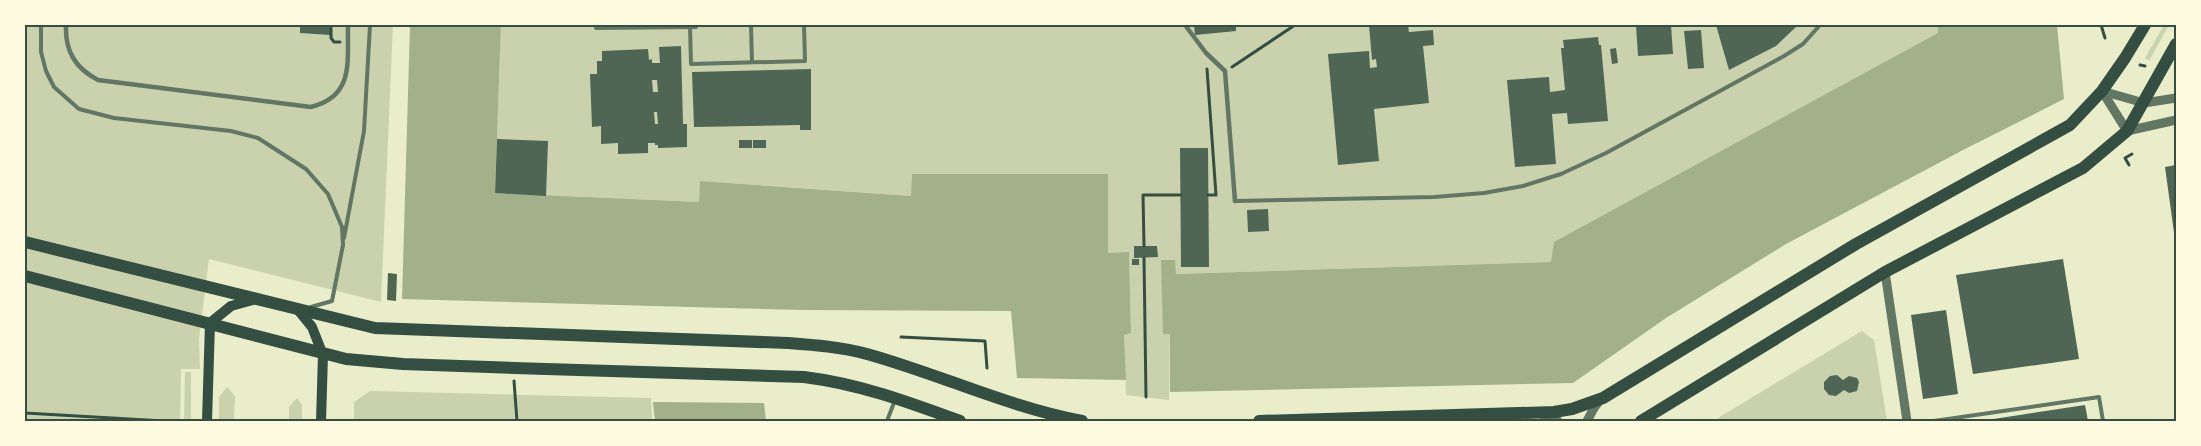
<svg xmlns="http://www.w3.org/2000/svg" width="2201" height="446" font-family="Inter,sans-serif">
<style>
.green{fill:#cad2ad}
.water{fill:#a3b18a}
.building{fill:#4f6655;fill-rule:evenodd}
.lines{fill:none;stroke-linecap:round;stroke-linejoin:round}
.path{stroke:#344e41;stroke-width:3}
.service{stroke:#617663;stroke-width:4}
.pedestrian{stroke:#617663;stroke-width:4.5}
.tertiary{stroke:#617663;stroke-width:9}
.secondary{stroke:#344e41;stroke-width:10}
.primary{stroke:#344e41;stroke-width:12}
.neatline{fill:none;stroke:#344e41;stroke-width:2}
</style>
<rect width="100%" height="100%" fill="#e9edc9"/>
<g class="green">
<polygon points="25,25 393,25 381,302 209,259 199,339 200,369 181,369 180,421 25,421"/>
<polygon points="501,25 1938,25 1939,33 1826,95 1551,262 1176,274 1174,260 1163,334 1170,333 1169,400 1126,395 1124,334 1131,333 1129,253 1108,254 1108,174 912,174 912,196 701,181 699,202 495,193"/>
<polygon points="2164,25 2169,25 2149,61 2145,58"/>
<polygon points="1862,331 1874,340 1887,421 1713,421"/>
<polygon points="185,372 191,372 191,421 184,421"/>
<polygon points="227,387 235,396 234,421 219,421 219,397"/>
<polygon points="370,391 651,398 652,421 354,421 354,402"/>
<polygon points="297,398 302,405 302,421 289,421 289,407"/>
</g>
<g class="water">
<polygon points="410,25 501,25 495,193 699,202 700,181 911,196 912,174 1108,174 1108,253 1129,252 1131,333 1124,335 1126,380 1017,378 1011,311 803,310 402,299"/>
<polygon points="1938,25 2057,25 2064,99 1965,149 1786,244 1666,318 1573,383 1170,392 1170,334 1163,334 1161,260 1175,260 1176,274 1551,262 1554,242 1938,33"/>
<polygon points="653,402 764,403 766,421 655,421"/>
</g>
<g class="building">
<polygon points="300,25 331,25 330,35 300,33"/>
<polygon points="1194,25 1236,25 1236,31 1195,35"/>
<polygon points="1369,25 1408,25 1409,32 1433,30 1434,45 1423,46 1429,103 1374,109 1379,161 1338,165 1328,54 1369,51 1370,68 1377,67 1376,59 1372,60"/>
<polygon points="1636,25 1671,25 1673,54 1638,56"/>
<polygon points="1716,25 1798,25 1776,46 1729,70"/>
<polygon points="1701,30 1704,68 1688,69 1684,31"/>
<polygon points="1598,37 1599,45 1601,45 1608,121 1568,124 1567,113 1552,114 1556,164 1515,167 1507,80 1549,77 1550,92 1565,90 1561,48 1564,48 1563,40"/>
<path d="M681 46 683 124H687V147L658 148V145H655V143H648V153L618 154V143L601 144V126L592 127 590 74H597V61H602V51L648 49 649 60 652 59V63H660L659 47ZM652 80H657L658 92H653ZM654 112H657L658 124H655Z"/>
<polygon points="1616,48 1618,63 1612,64 1610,49"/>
<polygon points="811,69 811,130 800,130 800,125 694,127 692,72"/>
<polygon points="497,139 548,141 546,196 495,193"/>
<rect x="739" y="140" width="13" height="8"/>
<rect x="753" y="140" width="13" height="8"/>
<polygon points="1180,148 1208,148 1209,267 1181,267"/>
<polygon points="2176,165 2176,240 2175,240 2165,167"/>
<polygon points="1268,209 1269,231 1248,232 1247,210"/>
<polygon points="1134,246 1157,246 1158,257 1134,258"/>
<rect x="1132" y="259" width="7" height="6"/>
<polygon points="2063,259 2079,359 1973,374 1956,275"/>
<polygon points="388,273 397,274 396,301 387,300"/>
<polygon points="1946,310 1958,394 1923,399 1911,315"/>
<polygon points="1837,375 1843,380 1849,376 1857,378 1859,382 1857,391 1849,393 1844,390 1836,396 1829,395 1824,389 1824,382 1830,376"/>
<polygon points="2085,405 2088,421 1987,421 1987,420"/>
</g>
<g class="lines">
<g class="path">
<polyline points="331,25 331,38 334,42 340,42"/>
<polyline points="2101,25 2105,38"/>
<polyline points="2140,65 2145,66"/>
<polyline points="1232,67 1295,25"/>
<polyline points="1207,69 1216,195 1208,195"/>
<polyline points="2129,165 2125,158 2132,154"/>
<polyline points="1144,246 1143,195 1181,195"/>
<polyline points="1144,258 1146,397"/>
<polyline points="901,337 985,341 987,368"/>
<polyline points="514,381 517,421"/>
<polyline points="25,413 164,421"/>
</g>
<g class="service">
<polyline points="41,25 41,52 46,71 54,87 79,109 114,118 231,131 258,138 306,169 328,194 342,227 343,245 332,301 311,307"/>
<polyline points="596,25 596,28 696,27 696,25"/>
<polyline points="751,25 752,62"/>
<polyline points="690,27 691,64 805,61 804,25"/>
<polyline points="1235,201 1434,197 1484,193 1523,186 1561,174 1606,153 1784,56 1803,44 1820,25"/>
<polyline points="344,238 364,131 370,25"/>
<polyline points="887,421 895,400"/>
<polyline points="1934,421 2099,397 2103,421"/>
</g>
<g class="pedestrian">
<path d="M66 25C65 51 75 68 98 80L311 107C355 96 347 61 348 25"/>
<polyline points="1185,25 1206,53 1225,71 1235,201"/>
</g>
<g class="tertiary">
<polyline points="2102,91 2127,131 2176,120"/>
<polyline points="2102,91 2144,103 2176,98"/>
<polyline points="1885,272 1907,421"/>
<polyline points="1543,415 1558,421"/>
<polyline points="1587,421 1594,408 1600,400"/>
</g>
<g class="secondary">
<polyline points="299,311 312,327 323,355 321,421"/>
<polyline points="207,421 210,323 231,306 256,299"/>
</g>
<g class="primary">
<path d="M25 242 375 328 788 343C815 345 841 347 867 354 939 374 1008 407 1082 421"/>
<path d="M25 276 346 359 403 364 514 368 804 377C860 384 908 402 960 421"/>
<polyline points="1259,421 1554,412 1572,409 1603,398 1856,244 2070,125 2102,91 2125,58 2145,25"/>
<polyline points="1641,421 1885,272 2083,168 2127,131 2176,44"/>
</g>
</g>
<rect width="2201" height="446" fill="none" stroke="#fefae0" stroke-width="52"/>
<rect x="26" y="26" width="2149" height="394" class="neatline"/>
</svg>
